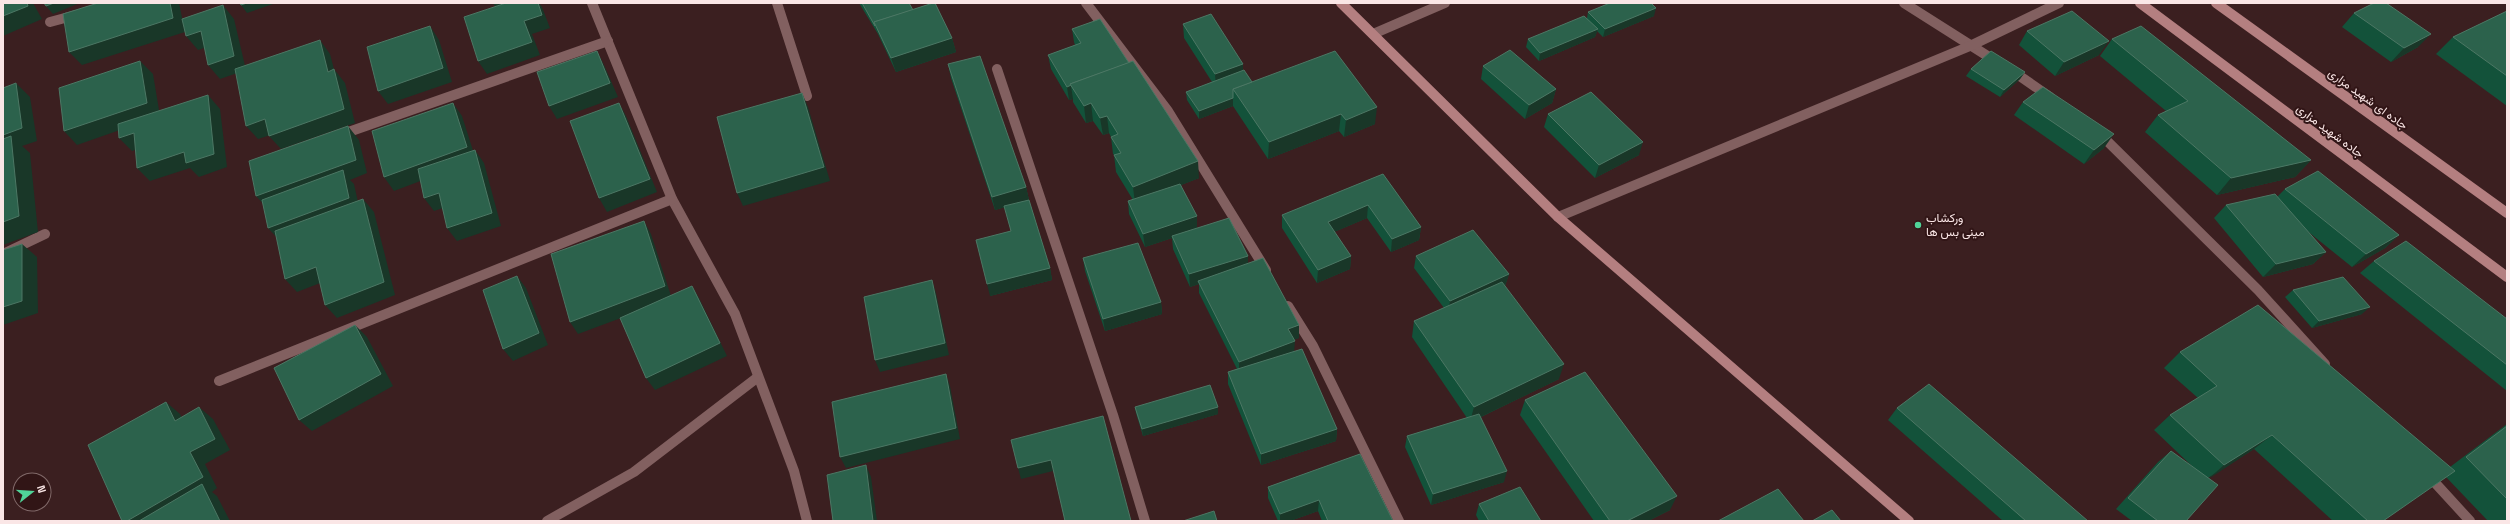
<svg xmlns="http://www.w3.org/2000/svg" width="2510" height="524" font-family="'Space Grotesk',Vazirmatn,sans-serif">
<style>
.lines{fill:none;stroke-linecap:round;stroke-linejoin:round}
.street{stroke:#826060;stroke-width:10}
.secondary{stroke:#b47f80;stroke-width:10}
.wall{fill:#13523a}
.shaded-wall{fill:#193728}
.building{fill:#2c624c;stroke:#4c7764}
.poi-dot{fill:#50d398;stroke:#311516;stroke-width:1.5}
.labels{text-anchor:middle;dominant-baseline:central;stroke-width:4;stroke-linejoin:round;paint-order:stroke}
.street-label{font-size:12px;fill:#fae6e6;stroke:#311516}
.poi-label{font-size:12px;fill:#fae6e6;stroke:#311516;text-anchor:start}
</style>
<rect width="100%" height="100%" fill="#3b1f20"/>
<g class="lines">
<g class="street">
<polyline points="592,3 672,199 735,314 794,471 807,521"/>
<polyline points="777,3 807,96"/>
<polyline points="1086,3 1168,111 1266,270"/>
<polyline points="1904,3 1997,62"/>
<polyline points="50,22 76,15"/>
<polyline points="1373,34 1445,3"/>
<polyline points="997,69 1113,415 1145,521"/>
<polyline points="2011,70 2050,97"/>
<polyline points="2099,133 2258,290 2325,364"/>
<polyline points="340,135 608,41"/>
<polyline points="1558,217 1970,46 2059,3"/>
<polyline points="3,254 45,234"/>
<polyline points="1288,306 1313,346 1399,521"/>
<polyline points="219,381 672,199"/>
<polyline points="2427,474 2470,521"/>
<polyline points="547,521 634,472 758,377"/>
</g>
<g class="secondary">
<polyline points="1341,3 1558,217 1909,521"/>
<polyline points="2140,3 2507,277"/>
<polyline points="2216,3 2507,213"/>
</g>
</g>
<g class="wall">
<polygon points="859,3 909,3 913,10 952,38 956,52 896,72 878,34"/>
<polygon points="2507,11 2507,106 2436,54 2453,37"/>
<polygon points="1588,12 1654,16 1603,37 1597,31 1595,37 1539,61 1526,47 1528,39 1587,18"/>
<polygon points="2354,13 2418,47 2391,62 2342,27"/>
<polygon points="1183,24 1243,70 1252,82 1375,124 1344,137 1339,131 1268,159 1233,106 1199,119 1187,100 1186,92 1212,82 1184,38"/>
<polygon points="1072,29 1199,178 1181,185 1197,228 1248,256 1248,263 1299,338 1294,339 1294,351 1337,429 1336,441 1261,465 1228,384 1228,372 1237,369 1199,293 1199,284 1190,287 1173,249 1172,238 1145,247 1129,214 1128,201 1133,200 1116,172 1114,155 1113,154 1111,137 1109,133 1103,135 1093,121 1086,123 1073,102 1073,99 1069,100 1051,69 1048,55 1075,45 1074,42"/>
<polygon points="2027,31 2099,55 2055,76 2019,45"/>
<polygon points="2112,39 2311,160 2295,177 2217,195 2145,132 2158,115 2166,111 2100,56"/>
<polygon points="948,64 1026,187 1029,200 1050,268 1052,280 990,296 1011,231 1005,207 995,210 951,78"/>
<polygon points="1483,66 1556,89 1552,103 1525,119 1481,79"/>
<polygon points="1971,69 2025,72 2020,79 2000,97 1966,76"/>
<polygon points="2023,102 2104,148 2084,164 2014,115"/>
<polygon points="1548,114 1639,155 1595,178 1544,127"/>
<polygon points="1383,174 1421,227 1419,240 1391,252 1367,218 1334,232 1351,256 1350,269 1317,283 1282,228 1282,215"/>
<polygon points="2285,189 2399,235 2385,248 2352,267 2306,230 2326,252 2313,264 2263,277 2214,218 2226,205 2277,197"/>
<polygon points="1416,256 1509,274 1505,286 1559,379 1481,417 1504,482 1431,505 1405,447 1407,436 1467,418 1412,337 1414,321 1444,308 1414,268"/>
<polygon points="1083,258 1161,302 1162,314 1105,331 1085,271"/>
<polygon points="2374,261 2507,319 2507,391 2360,273"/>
<polygon points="2293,290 2362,314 2312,328 2285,297"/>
<polygon points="2180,352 2450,467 2507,424 2507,521 2488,521 2446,477 2383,521 2333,521 2254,449 2208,478 2186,521 2132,521 2116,509 2158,462 2171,451 2195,469 2154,430 2170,415 2198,398 2164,368"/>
<polygon points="1525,400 1670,510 1648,521 1594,521 1520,415"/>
<polygon points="1135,407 1218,407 1218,414 1143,436 1136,413"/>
<polygon points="1897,408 2088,521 2003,521 1888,420"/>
<polygon points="1360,454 1393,521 1322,521 1318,511 1290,521 1278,521 1268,498 1268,487"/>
<polygon points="1479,504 1541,521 1479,521 1476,515"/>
</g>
<g class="shaded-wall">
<polygon points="27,3 33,3 42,19 3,36 3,16"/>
<polygon points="54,3 80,3 53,14 46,6"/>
<polygon points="170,3 179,3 185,32 82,65 69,52"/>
<polygon points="247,3 276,3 247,13 241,5"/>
<polygon points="493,3 539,3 542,7 550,28 532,34 540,55 487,74 478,61 524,21 501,16"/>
<polygon points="223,5 234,19 246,70 220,79 208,65"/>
<polygon points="1656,8 1654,16 1603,37 1605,29"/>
<polygon points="430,26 439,40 452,82 388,104 378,91"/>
<polygon points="1598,29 1595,37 1539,61 1540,53"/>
<polygon points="201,31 213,45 198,50 186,36"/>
<polygon points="2431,34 2418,47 2391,62 2404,48"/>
<polygon points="952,38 956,52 896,72 891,58"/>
<polygon points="320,40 330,54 334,69 345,83 355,123 281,149 269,136 328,72"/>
<polygon points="2109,41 2099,55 2055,76 2064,62"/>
<polygon points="597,51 604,65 618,97 557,119 549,106"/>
<polygon points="140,61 153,74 160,116 77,145 64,131"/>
<polygon points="1243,64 1243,78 1216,88 1215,74"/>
<polygon points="2025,72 2020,79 2000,97 2004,90"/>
<polygon points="16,83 30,97 37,141 22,146 30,153 38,232 3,245 3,135"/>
<polygon points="1071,86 1073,99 1069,100 1067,87"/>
<polygon points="1556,89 1552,103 1525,119 1529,105"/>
<polygon points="802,93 808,107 830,181 743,206 737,193"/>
<polygon points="208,95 220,109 227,167 199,177 190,168 150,181 137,168 184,152"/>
<polygon points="1233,98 1233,106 1199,119 1199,111"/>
<polygon points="453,103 462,116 476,160 394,191 384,177"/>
<polygon points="619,103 626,116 657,192 607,212 599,198"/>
<polygon points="1091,103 1093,121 1086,123 1084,106"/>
<polygon points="1377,107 1375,124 1344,137 1346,120"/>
<polygon points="1341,114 1339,131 1268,159 1269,142"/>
<polygon points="1107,116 1109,133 1103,135 1100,118"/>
<polygon points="265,119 277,133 258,139 246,126"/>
<polygon points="348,126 359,140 367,173 350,180 354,184 360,211 280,241 268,228 268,209 256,196"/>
<polygon points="134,133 147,146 132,151 119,138"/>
<polygon points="2114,134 2104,148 2084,164 2094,150"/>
<polygon points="1643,142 1639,155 1595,178 1599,165"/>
<polygon points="475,150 484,163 501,226 457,241 447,228"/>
<polygon points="2311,160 2295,177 2217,195 2231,178"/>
<polygon points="1198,161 1199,178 1135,203 1133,187"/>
<polygon points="1026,187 1029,200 995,210 992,197"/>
<polygon points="439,193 449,206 434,211 424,198"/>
<polygon points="363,199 374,212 395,295 337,318 325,305"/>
<polygon points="1368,205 1367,218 1327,235 1328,222"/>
<polygon points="1197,216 1197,229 1172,236 1172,238 1145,247 1143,234"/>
<polygon points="644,221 651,234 672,299 578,334 570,322"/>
<polygon points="1421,227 1419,240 1391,252 1392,239"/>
<polygon points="2399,235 2385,248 2352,267 2366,254"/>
<polygon points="22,244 37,257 38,313 3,325 3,307"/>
<polygon points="2326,252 2313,264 2263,277 2276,264"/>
<polygon points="1248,256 1248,269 1198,281 1199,284 1190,287 1189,274"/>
<polygon points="1351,256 1350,269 1317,283 1318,270"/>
<polygon points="316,267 328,280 297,292 285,279"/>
<polygon points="1050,268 1052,280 990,296 987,284"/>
<polygon points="1509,274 1505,286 1448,314 1450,301"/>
<polygon points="517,276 526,288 548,345 513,361 503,349"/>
<polygon points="932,280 936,293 949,355 880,372 875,360"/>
<polygon points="692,286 699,298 727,356 655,390 646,378"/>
<polygon points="1161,302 1162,314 1105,331 1103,319"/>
<polygon points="2370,307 2362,314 2312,328 2319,321"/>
<polygon points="355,325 367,337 393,386 312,431 299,420"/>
<polygon points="1299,325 1299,338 1287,342 1288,329"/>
<polygon points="1295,341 1294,353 1239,374 1239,362"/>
<polygon points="1564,364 1559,379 1470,422 1474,407"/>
<polygon points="946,374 950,386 960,439 846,468 840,457"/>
<polygon points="166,402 180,414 190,433 175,421"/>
<polygon points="199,407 213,419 230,450 205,464 217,488 212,492 217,496 230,521 127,521 190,452"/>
<polygon points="1218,407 1218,414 1143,436 1142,429"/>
<polygon points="1337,429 1336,441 1261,465 1261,454"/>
<polygon points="2272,435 2254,449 2207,480 2224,465"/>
<polygon points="1051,460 1053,471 1021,479 1018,468"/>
<polygon points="866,465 871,477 877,521 873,521"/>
<polygon points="1507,471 1504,482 1431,505 1433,494"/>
<polygon points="1677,496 1670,510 1648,521 1627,521"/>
<polygon points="1319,500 1318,511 1290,521 1280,521 1280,514"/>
</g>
<g class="building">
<polygon points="3,3 27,3 28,6 3,16"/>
<polygon points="44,3 54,3 46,6"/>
<polygon points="98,3 170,3 173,18 69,52 63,14"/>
<polygon points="240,3 247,3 241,5"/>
<polygon points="506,3 538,3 542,15 524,21 532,42 478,61 464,17"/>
<polygon points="862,3 909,3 913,10 874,22 875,26"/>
<polygon points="933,3 935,3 952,38 891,58 874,22"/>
<polygon points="1610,3 1651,3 1656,8 1605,29 1588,12"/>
<polygon points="2374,3 2386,3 2431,34 2404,48 2354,13"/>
<polygon points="223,5 234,56 208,65 201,31 186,36 182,19"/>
<polygon points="2072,11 2109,41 2064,62 2027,31"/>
<polygon points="2507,11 2507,76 2453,37"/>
<polygon points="1211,14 1243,64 1215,74 1183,24"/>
<polygon points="1584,16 1598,29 1540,53 1528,39"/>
<polygon points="1100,19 1129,63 1070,84 1071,85 1067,87 1048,55 1081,43 1072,29"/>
<polygon points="430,26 443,68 378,91 367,47"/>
<polygon points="2141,26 2311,160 2231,178 2158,115 2188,101 2112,39"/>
<polygon points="320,40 328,72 334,69 344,109 269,136 265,119 246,126 235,69"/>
<polygon points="1510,50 1556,89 1529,105 1483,66"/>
<polygon points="597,51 610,83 549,106 537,72"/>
<polygon points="1335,51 1377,107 1346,120 1341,114 1269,142 1233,89"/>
<polygon points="1991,51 2025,72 2004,90 1971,69"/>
<polygon points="980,56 1026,187 992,197 948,64"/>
<polygon points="140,61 147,103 64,131 59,88"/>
<polygon points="1133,61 1198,161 1133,187 1114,155 1121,153 1111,137 1118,134 1107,116 1100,118 1091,103 1084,106 1070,84"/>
<polygon points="1244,70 1252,82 1233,89 1233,98 1199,111 1186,92"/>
<polygon points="16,83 22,128 3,135 3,88"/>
<polygon points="2043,87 2114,134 2094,150 2023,102"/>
<polygon points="1591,92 1643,142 1599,165 1548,114"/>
<polygon points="802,93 824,167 737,193 717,117"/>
<polygon points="208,95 214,154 186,163 184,152 137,168 134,133 119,138 118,124"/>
<polygon points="453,103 467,147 384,177 372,131"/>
<polygon points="619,103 650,179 599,198 570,121"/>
<polygon points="348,126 356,160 256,196 249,161"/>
<polygon points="11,136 19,216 3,222 3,139"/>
<polygon points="475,150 492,213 447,228 439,193 424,198 418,169"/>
<polygon points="343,170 349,198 268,228 262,200"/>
<polygon points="2318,171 2399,235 2366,254 2285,189"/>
<polygon points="1383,174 1421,227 1392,239 1368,205 1328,222 1351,256 1318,270 1282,215"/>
<polygon points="1180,184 1197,216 1143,234 1128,201"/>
<polygon points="2275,194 2326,252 2276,264 2226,205"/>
<polygon points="363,199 384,282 325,305 316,267 285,279 275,231"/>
<polygon points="1029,200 1050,268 987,284 976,240 1011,231 1004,206"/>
<polygon points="1229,218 1248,256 1189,274 1172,236"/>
<polygon points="644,221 665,286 570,322 551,254"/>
<polygon points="1473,230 1509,274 1450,301 1416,256"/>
<polygon points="2406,241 2507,319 2507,365 2374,261"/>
<polygon points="1138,243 1161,302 1103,319 1083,258"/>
<polygon points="22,244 22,301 3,307 3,250"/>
<polygon points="1263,258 1299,325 1288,329 1295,341 1239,362 1198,281"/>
<polygon points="517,276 539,333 503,349 483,290"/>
<polygon points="2343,277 2370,307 2319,321 2293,290"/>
<polygon points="932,280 945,343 875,360 864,297"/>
<polygon points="1502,282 1564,364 1474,407 1414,321"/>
<polygon points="692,286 720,343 646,378 620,318"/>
<polygon points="2258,305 2455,471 2383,521 2368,521 2272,435 2224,465 2170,415 2217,386 2180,352"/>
<polygon points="355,325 381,374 299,420 274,368"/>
<polygon points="1302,349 1337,429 1261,454 1228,372"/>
<polygon points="1585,372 1677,496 1627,521 1610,521 1525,400"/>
<polygon points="946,374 956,428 840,457 832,402"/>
<polygon points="1929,384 2088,521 2026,521 1897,408"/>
<polygon points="1210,385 1218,407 1142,429 1135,407"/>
<polygon points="166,402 175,421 199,407 215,439 190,452 203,477 127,521 122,521 88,445"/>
<polygon points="1479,414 1507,471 1433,494 1407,436"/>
<polygon points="1103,416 1131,521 1065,521 1051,460 1018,468 1011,440"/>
<polygon points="2507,426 2507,499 2466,457"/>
<polygon points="2171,451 2218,485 2186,521 2158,521 2128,498"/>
<polygon points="1360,454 1393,521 1328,521 1319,500 1280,514 1268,487"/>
<polygon points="866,465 873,521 833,521 827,475"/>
<polygon points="202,484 220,521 139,521"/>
<polygon points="1520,487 1541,521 1489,521 1479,504"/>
<polygon points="1778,489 1804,521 1718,521"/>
<polygon points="1832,510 1841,521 1812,521"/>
<polygon points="1214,511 1217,521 1183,521"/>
</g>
<circle class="poi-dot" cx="1918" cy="225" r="4"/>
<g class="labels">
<g class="street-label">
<text transform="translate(2368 99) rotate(36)">جاده ای شهید مزاری</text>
<text transform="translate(2330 131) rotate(37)">جاده شهید مزاری</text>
</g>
<g class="poi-label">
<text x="1926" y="218">ورکشاب<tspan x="1926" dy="14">مینی بس ها</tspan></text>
</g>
</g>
<rect width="2510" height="524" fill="none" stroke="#fae6e6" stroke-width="8"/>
<g transform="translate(32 492) rotate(73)"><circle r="19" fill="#311516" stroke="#816969"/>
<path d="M0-3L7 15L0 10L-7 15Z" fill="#50d398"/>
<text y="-6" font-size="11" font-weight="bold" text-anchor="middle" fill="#fae6e6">N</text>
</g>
</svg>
